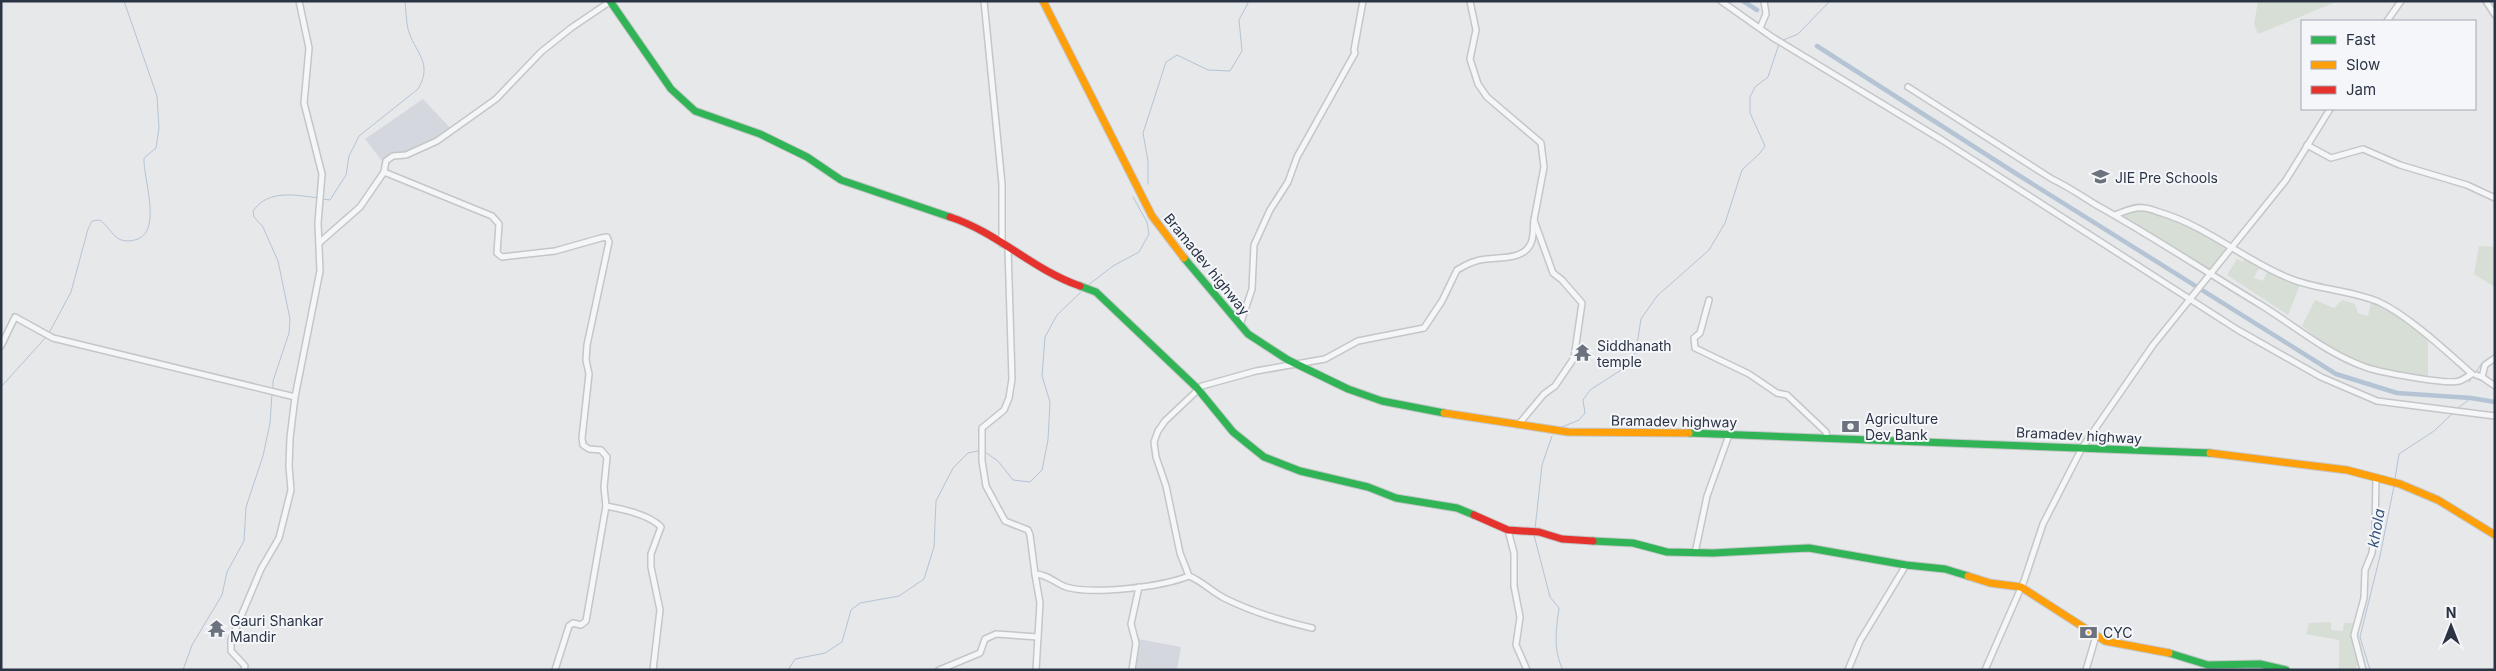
<svg xmlns="http://www.w3.org/2000/svg" width="2496" height="671" font-family="Inter,sans-serif">
<style>
.built{fill:#d4d7dd}
.green{fill:#d6ded6}
.lines{fill:none;stroke-linecap:round;stroke-linejoin:round}
.stream{stroke:#b4c4d5;stroke-width:1}
.canal{stroke:#b4c4d5;stroke-width:4.5}
.street-casing{stroke:#c4c6c8;stroke-width:8}
.fast-casing{stroke:#c4c6c8;stroke-width:9}
.slow-casing{stroke:#c4c6c8;stroke-width:9}
.jam-casing{stroke:#c4c6c8;stroke-width:9}
.street{stroke:#f5f6f7;stroke-width:5}
.fast{stroke:#30b455;stroke-width:7}
.slow{stroke:#ff9f0a;stroke-width:7}
.jam{stroke:#e5322d;stroke-width:7}
.labels{text-anchor:middle;dominant-baseline:central;stroke-width:4;stroke-linejoin:round;paint-order:stroke}
.poi-label{font-size:14px;fill:#2b3445;stroke:#f4f6f9;text-anchor:start}
.street-label{font-size:14px;fill:#2b3445;stroke:#f4f6f9}
.water-label{font-size:15px;font-style:italic;fill:#34527a;stroke:#f4f6f9}
</style>
<rect width="100%" height="100%" fill="#e6e8ea"/>
<g class="built">
<polygon points="423,99 451,129 416,150 382,161 365,139"/>
<polygon points="1138,639 1181,647 1177,670 1134,670"/>
</g>
<g class="green">
<polygon points="2258,1 2338,1 2258,34 2254,24"/>
<polygon points="2144,208 2180,222 2228,247 2210,270 2118,214"/>
<polygon points="2479,246 2495,247 2495,287 2474,274"/>
<polygon points="2246,257 2263,267 2257,271 2254,278 2263,281 2268,270 2300,285 2288,315 2227,275 2237,259 2243,262"/>
<polygon points="2315,300 2334,308 2342,300 2355,304 2358,313 2368,316 2371,302 2392,311 2428,339 2428,377 2372,367 2330,348 2302,326"/>
<polygon points="2331,622 2331,630 2343,631 2344,623 2353,623 2353,634 2361,666 2356,666 2356,670 2339,670 2339,640 2306,634 2309,623"/>
</g>
<g class="lines">
<g class="stream">
<polyline points="1781,41 1798,34 1830,1"/>
<polyline points="1148,184 1148,161 1143,133 1166,62 1177,55 1208,70 1230,71 1242,51 1239,20 1249,1"/>
<path d="M322 199 330 200 346 175 349 156 359 136 418 89C434 62 414 52 408 29 406 20 406 10 405 1"/>
<polyline points="1087,286 1113,266 1139,252 1149,234 1147,222 1133,197"/>
<path d="M49 333 71 292 88 229 92 221 100 220C107 225 112 235 119 239 125 242 132 241 138 239 162 229 143 178 144 158L156 148 159 128 157 96 124 1"/>
<polyline points="2469,382 2482,363 2495,354"/>
<polyline points="1,387 47,336"/>
<path d="M273 390V381L289 333 290 319 278 261 263 227 254 217 253 211C268 189 296 195 318 198"/>
<polyline points="2458,408 2471,398"/>
<polyline points="1562,427 1579,420 1585,413 1583,400 1590,390 1629,365 1636,351 1641,319 1657,296 1709,250 1725,223 1742,170 1760,153 1765,146 1750,113 1750,97 1755,87 1768,77 1779,44"/>
<polyline points="985,452 998,461 1013,480 1030,482 1042,470 1048,440 1050,402 1042,376 1045,337 1057,315 1081,292"/>
<polyline points="2395,479 2399,454 2434,431 2453,413"/>
<polyline points="1535,529 1542,465 1552,436"/>
<path d="M1534 535 1550 597 1559 608C1556 630 1553 650 1563 670"/>
<polyline points="183,670 192,645 222,595 227,572 244,541 246,507 263,456 270,423 272,394"/>
<polyline points="788,670 795,659 825,653 842,642 851,610 860,603 899,596 924,579 934,547 936,501 953,468 968,453 978,451"/>
<polyline points="2370,670 2360,637 2380,556 2394,486"/>
</g>
<g class="canal">
<polyline points="1743,1 1757,10"/>
<polyline points="1817,46 2012,171 2336,374 2397,393 2471,398 2495,402"/>
</g>
<defs>
<g id="street">
<polyline points="984,1 1002,184 1002,244"/>
<polyline points="1470,1 1476,30 1470,59 1478,84 1487,97 1541,143 1544,167 1534,220 1553,273 1562,280 1582,303 1574,358 1555,386 1544,394 1518,425"/>
<polyline points="1721,1 1772,37 1942,140 2238,330 2321,377 2377,401 2495,416"/>
<polyline points="2486,1 2495,15"/>
<polyline points="2387,21 2401,1"/>
<polyline points="1760,28 1766,14 1764,1"/>
<path d="M1908 87 2052 179C2069 187 2083 197 2098 206 2154 237 2206 272 2261 305 2295 326 2326 353 2365 367 2379 372 2447 385 2459 381 2463 380 2468 376 2472 374 2447 352 2409 316 2379 302 2348 289 2314 290 2284 276 2242 258 2207 227 2162 213 2157 212 2150 208 2144 208 2135 206 2123 212 2115 215"/>
<polyline points="2307,145 2331,158 2363,149 2400,165 2467,185 2495,198"/>
<polyline points="319,243 360,207 384,172"/>
<polyline points="1008,248 1012,379 1009,398 1004,410 982,428 982,461 986,486 1005,521 1028,530 1030,535 1035,574"/>
<polyline points="1709,300 1700,333 1694,338 1695,348 1749,374 1777,393 1787,395 1826,432 1827,438"/>
<polyline points="1240,325 1252,289 1254,245 1270,210 1288,182 1297,157 1355,53 1354,50 1363,1"/>
<polyline points="1,346 15,317 53,338 295,397"/>
<polyline points="2476,375 2482,377 2495,386"/>
<polyline points="2482,377 2485,365 2495,358"/>
<path d="M606 506C623 509 650 515 661 527L651 554V567L660 610 653 670"/>
<polyline points="1508,530 1514,553 1514,586 1520,617 1516,645 1527,670"/>
<polyline points="1695,553 1707,496 1729,435"/>
<path d="M1189 576C1202 581 1212 592 1224 598 1252 612 1282 621 1312 628"/>
<polyline points="244,670 245,666 231,651 231,640 261,569 279,538 291,490 289,466 290,438 295,397 320,271 318,223 322,174 304,103 309,48 299,1"/>
<polyline points="555,670 569,626 573,623 581,625 586,621 606,506 604,487 607,457 601,450 589,449 583,445 582,438 589,374 586,360 587,345 609,242 607,237 601,238 555,251 502,257 497,253 499,224 492,216 384,172 386,161 393,156 406,155 437,141 496,99 541,52 571,28 611,1"/>
<polyline points="939,670 980,653 985,639 996,634 1038,637"/>
<path d="M1036 670 1040 603 1035 574C1047 574 1055 583 1066 587 1094 595 1161 587 1189 576L1180 553 1166 486 1156 457 1154 442 1158 431 1165 421 1202 386 1256 371 1325 359 1358 341 1424 328 1442 301 1457 270C1465 265 1475 260 1486 259 1500 257 1524 260 1531 243 1534 237 1533 227 1534 220"/>
<polyline points="1132,670 1136,643 1131,624 1139,587"/>
<polyline points="1848,670 1860,641 1906,565"/>
<polyline points="1985,670 2024,581 2043,524 2082,448 2153,345 2286,180 2330,109"/>
<polyline points="2086,670 2096,636"/>
<polyline points="2363,670 2354,635 2364,598 2365,570 2372,553 2375,530 2376,478"/>
</g>
<g id="fast">
<polyline points="610,1 671,89 695,111 760,134 807,157 841,180 950,217"/>
<polyline points="1184,258 1248,334 1288,360 1348,389 1382,401 1444,413"/>
<polyline points="1080,286 1096,292 1197,388 1233,432 1264,457 1300,471 1368,487 1396,498 1457,508 1474,515"/>
<polyline points="1689,433 2210,453"/>
<polyline points="1593,541 1633,543 1667,552 1713,553 1809,548 1906,565 1945,569 1968,576"/>
<polyline points="2169,653 2208,665 2260,664 2286,670"/>
</g>
<g id="slow">
<polyline points="1043,1 1152,216 1184,258"/>
<polyline points="1444,413 1568,432 1689,433"/>
<polyline points="2210,453 2347,470 2400,484 2438,500 2495,535"/>
<polyline points="1968,576 1990,583 2021,587 2105,641 2169,653"/>
</g>
<g id="jam">
<path d="M950 217C997 232 1033 270 1080 286"/>
<polyline points="1474,515 1508,530 1539,532 1562,539 1593,541"/>
</g>
</defs>
<use href="#street" class="street-casing"/>
<use href="#fast" class="fast-casing"/>
<use href="#slow" class="slow-casing"/>
<use href="#jam" class="jam-casing"/>
<use href="#street" class="street"/>
<use href="#fast" class="fast"/>
<use href="#slow" class="slow"/>
<use href="#jam" class="jam"/>
</g>
<defs>
<symbol id="school-bare" viewBox="-9 -9 18 18"><path d="M0-5L7-2L0 1L-7-2ZM-4 1L0 2.5L4 1V4Q0 6-4 4Z" fill="#6c737f" stroke="#f4f6f9" stroke-width="2.5" paint-order="stroke"/></symbol>
<symbol id="temple-bare" viewBox="-9 -9 18 18"><path d="M0-6L5-2H3V0L6.5 2.5H4V6H1.5V3h-3V6H-4V2.5H-6.5L-3 0V-2H-5Z" fill="#6c737f" stroke="#f4f6f9" stroke-width="2.5" paint-order="stroke"/></symbol>
<symbol id="bank-bare" viewBox="-9 -9 18 18"><path d="M-6-4H6V4H-6ZM0-2.3a2.3 2.3 0 1 0 0 4.6a2.3 2.3 0 1 0 0-4.6Z" fill="#6c737f" stroke="#f4f6f9" stroke-width="2.5" paint-order="stroke"/></symbol>
</defs>
<g fill-rule="evenodd">
<use href="#school-bare" x="2088" y="164" width="25" height="25"/>
<use href="#temple-bare" x="1570" y="340" width="25" height="25"/>
<use href="#bank-bare" x="1838" y="414" width="25" height="25"/>
<use href="#temple-bare" x="204" y="616" width="25" height="25"/>
<use href="#bank-bare" x="2076" y="620" width="25" height="25"/>
</g>
<g class="labels">
<g class="poi-label">
<text x="2115" y="177">JIE Pre Schools</text>
<text x="1597" y="345">Siddhanath<tspan x="1597" dy="16">temple</tspan></text>
<text x="1865" y="418">Agriculture<tspan x="1865" dy="16">Dev Bank</tspan></text>
<text x="230" y="620">Gauri Shankar<tspan x="230" dy="16">Mandir</tspan></text>
<text x="2103" y="632">CYC</text>
</g>
<g class="street-label">
<text transform="translate(1207 264) rotate(51)">Bramadev highway</text>
<text transform="translate(1674 421) rotate(1)">Bramadev highway</text>
<text transform="translate(2079 435) rotate(3)">Bramadev highway</text>
</g>
<g class="water-label">
<text transform="translate(2376 528) rotate(-80)">khola</text>
</g>
</g>
<rect width="2496" height="671" fill="none" stroke="#2b3445" stroke-width="5"/>
<rect x="2301" y="20" width="175" height="90" fill="#f4f6f9" stroke="#a4a8b1"/>
<rect x="2311" y="36" width="25" height="8" fill="#30b455" stroke="#a4a8b1"/>
<text x="2346" y="45" font-size="15" fill="#2b3445">Fast</text>
<rect x="2311" y="61" width="25" height="8" fill="#ff9f0a" stroke="#a4a8b1"/>
<text x="2346" y="70" font-size="15" fill="#2b3445">Slow</text>
<rect x="2311" y="86" width="25" height="8" fill="#e5322d" stroke="#a4a8b1"/>
<text x="2346" y="95" font-size="15" fill="#2b3445">Jam</text>
<g transform="translate(2451 626)" stroke="#f4f6f9" stroke-width="4" paint-order="stroke">
<path d="M0-4L9 19L0 12L-9 19Z" fill="#2b3445"/>
<text y="-8" font-size="14" font-weight="bold" text-anchor="middle" fill="#2b3445">N</text>
</g>
</svg>
